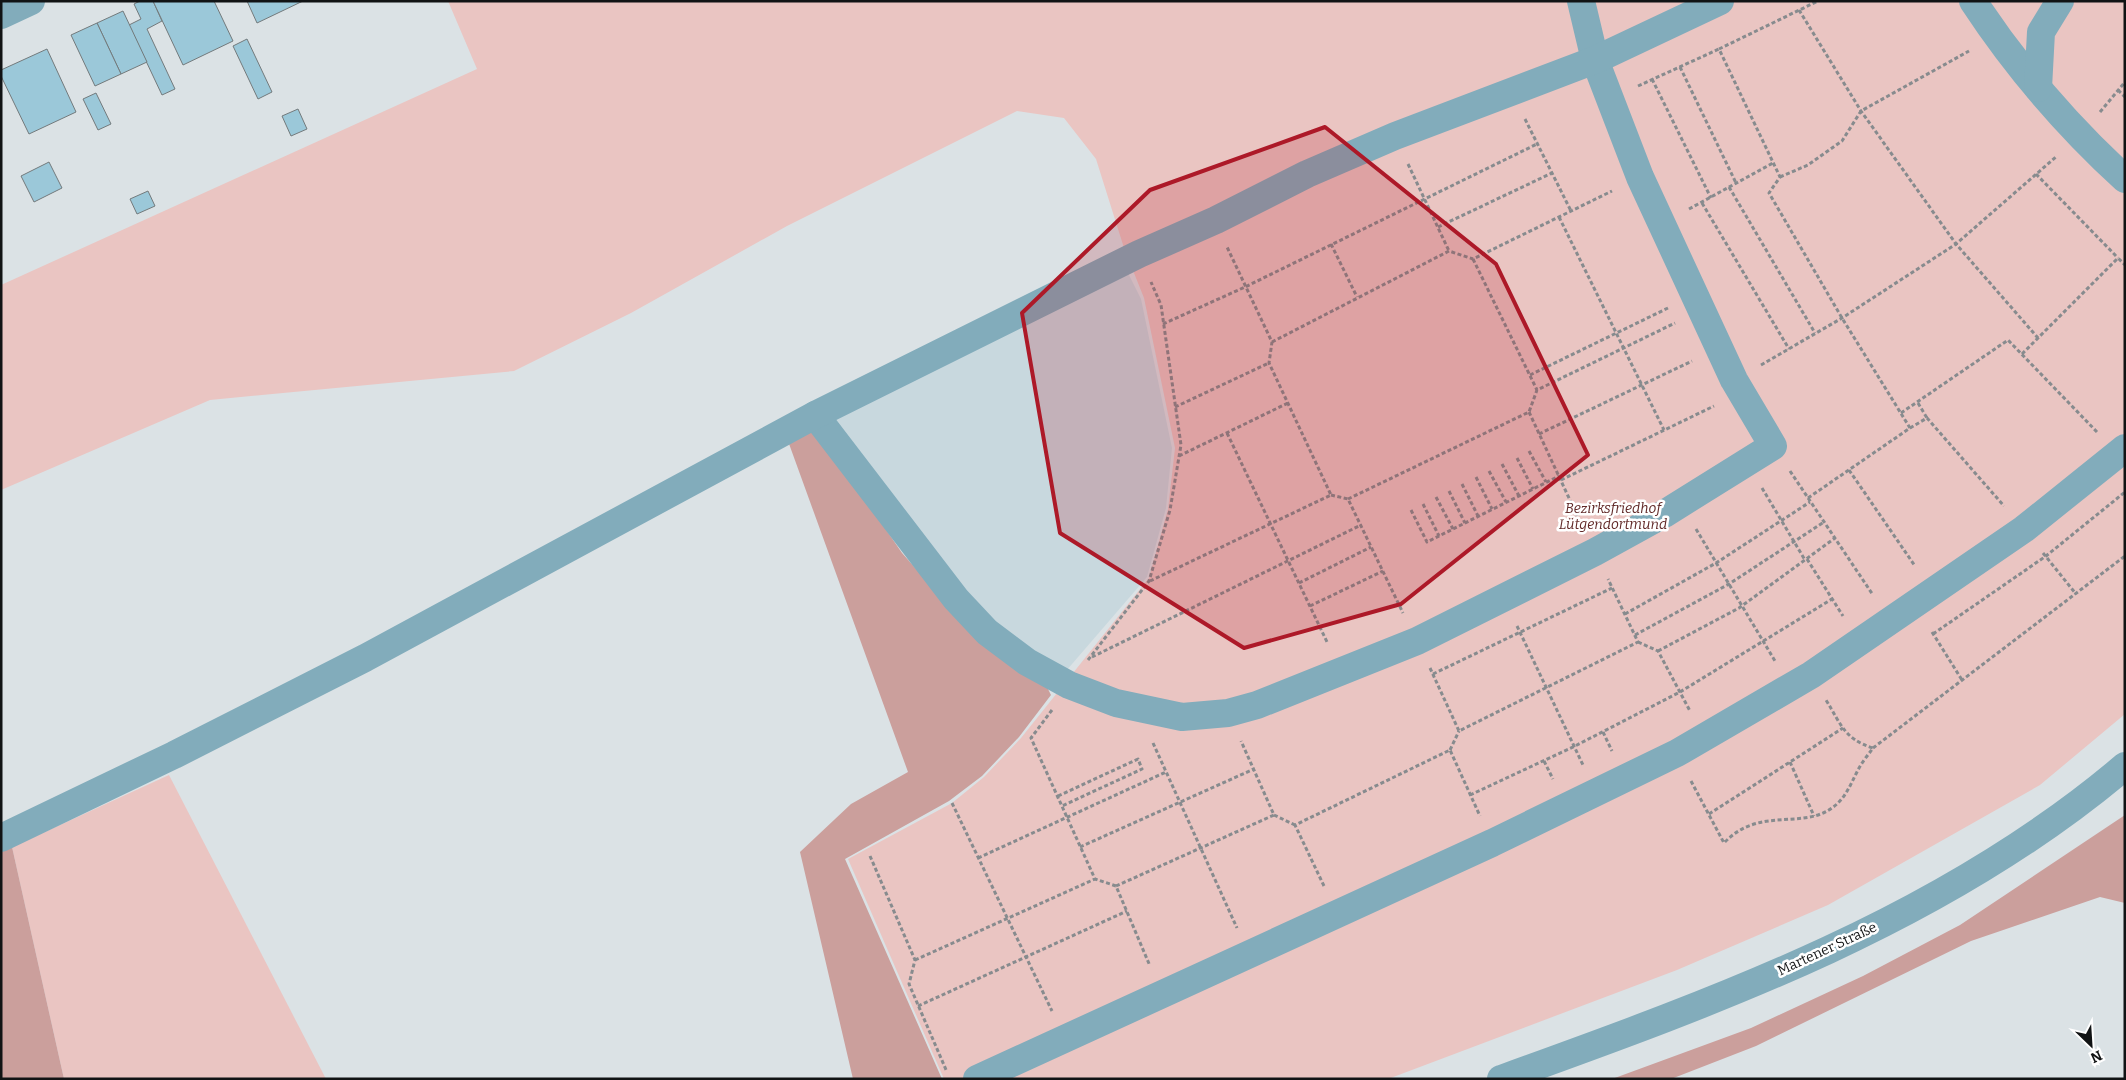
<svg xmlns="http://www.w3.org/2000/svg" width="2126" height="1080" font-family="Bitter,serif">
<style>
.built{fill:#c8d8de}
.green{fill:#eac5c2}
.forest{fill:#cb9f9c}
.building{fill:#9bc8d9;stroke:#737a7c}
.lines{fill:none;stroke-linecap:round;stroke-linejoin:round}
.path{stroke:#878b8e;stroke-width:3;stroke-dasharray:4 2.5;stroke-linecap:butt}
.minor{stroke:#82acbb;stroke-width:28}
.marked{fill:#ad1928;fill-opacity:0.2;stroke:#ad1928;stroke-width:4;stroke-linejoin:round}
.labels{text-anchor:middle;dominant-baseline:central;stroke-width:5;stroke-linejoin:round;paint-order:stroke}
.park-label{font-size:14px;font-style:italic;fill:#612928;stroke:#fff}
.street-label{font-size:14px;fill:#111314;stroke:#fff}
</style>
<rect width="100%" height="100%" fill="#dbe2e5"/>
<polygon class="built" points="1127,271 1141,299 1172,448 1166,508 1147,577 1066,671 1004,635 963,595 832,417"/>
<g class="green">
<polygon points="448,1 2125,1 2125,714 2040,785 1828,905 1677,970 1388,1079 944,1079 848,859 952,803 984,777 1021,738 1149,578 1168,509 1175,448 1144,298 1124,248 1096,159 1064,118 1017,111 787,226 631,313 514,371 210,400 1,490 1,285 477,69"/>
<polygon points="169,775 326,1079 64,1079 12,847"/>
</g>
<g class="forest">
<polygon points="815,426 902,553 970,630 1048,689 1051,695 1019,737 982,776 949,801 845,859 942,1079 853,1079 800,852 851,804 908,772 788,441"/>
<polygon points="2125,815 2125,903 2100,897 1971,941 1756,1046 1671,1079 1612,1079 1751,1028 1863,976 1960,925"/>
<polygon points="12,847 64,1079 1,1079 1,852"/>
</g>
<g class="building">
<polygon points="140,1 153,1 162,21 147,29 175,89 162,95 129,25 141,19 134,4"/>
<polygon points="153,1 214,1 233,41 183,65"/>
<polygon points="247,1 303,1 257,23"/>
<polygon points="123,11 147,62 121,74 97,23"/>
<polygon points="97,23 121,74 95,86 71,35"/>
<polygon points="247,39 272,92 258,99 233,46"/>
<polygon points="47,49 76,112 29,134 1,76 1,70"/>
<polygon points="96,93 111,124 98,130 83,99"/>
<polygon points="298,109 307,129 291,136 282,116"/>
<polygon points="49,162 62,188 34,202 21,176"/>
<polygon points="148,191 155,206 137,214 130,199"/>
</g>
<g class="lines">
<g class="path">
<polyline points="1799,10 1861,111 1956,244 2038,338"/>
<polyline points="1680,67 1736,183"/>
<polyline points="1652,79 1711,198"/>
<polyline points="1638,86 1719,49"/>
<polyline points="2118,90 2125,97"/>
<polyline points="2100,112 2125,82"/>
<polyline points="1525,119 1571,211"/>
<polyline points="1408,164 1449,251"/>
<polyline points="2036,174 2118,258"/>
<polyline points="1780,177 1808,165 1842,141 1861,111 1969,51"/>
<polyline points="1729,187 1815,333"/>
<polyline points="1702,203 1789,349"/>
<polyline points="1689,209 1773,163"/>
<polyline points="1559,217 1664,430"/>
<polyline points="1438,227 1552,173"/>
<polyline points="1331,244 1357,297"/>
<polyline points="1473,259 1537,390"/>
<polyline points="1163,324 1245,287 1537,144"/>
<polyline points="1272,342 1449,251 1473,259 1612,191"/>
<polyline points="2022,354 2118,258 2125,265"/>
<polyline points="1761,365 1842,318 1956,244 2057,156"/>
<polyline points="1530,375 1668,308"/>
<polyline points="1918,403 1927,418"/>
<polyline points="1175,407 1269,363"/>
<polyline points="1529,412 1582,526"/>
<polyline points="1901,413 2008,340 2097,432"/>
<polyline points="1910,428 1927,418 2004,506"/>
<polyline points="1227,433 1328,644"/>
<polyline points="1539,434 1692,361"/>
<polyline points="1529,451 1546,482"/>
<polyline points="1179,456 1288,403"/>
<polyline points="1517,458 1533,489"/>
<polyline points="1502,464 1519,496"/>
<polyline points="1849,470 1915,566"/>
<polyline points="1489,471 1506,502"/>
<polyline points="1790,471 1873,595"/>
<polyline points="1476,477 1492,509"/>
<polyline points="1561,480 1714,406"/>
<polyline points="1462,484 1478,516"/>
<polyline points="1762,488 1805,560"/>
<polyline points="1449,491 1465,523"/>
<polyline points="1331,495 1348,499 1403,613"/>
<polyline points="1436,497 1453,529"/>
<polyline points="1808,498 1910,428 1842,318 1769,193 1780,177 1719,49 1818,1"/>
<polyline points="1348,499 1529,412 1537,390 1675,323"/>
<polyline points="1423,504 1439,536"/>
<polyline points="1411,510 1427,542 1559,476"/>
<polyline points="1696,529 1775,661"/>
<polyline points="2043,553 2076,594"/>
<polyline points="1807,559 1843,616"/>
<polyline points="1150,581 1331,495 1269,363 1272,342 1227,247"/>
<polyline points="1299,583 1371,547"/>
<polyline points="1310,606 1383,571"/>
<polyline points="1625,614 1716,563 1810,502"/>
<polyline points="1517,626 1583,765"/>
<polyline points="1932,632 1962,680"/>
<polyline points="1933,634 2046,556 2125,492"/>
<polyline points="1635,635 1729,584 1824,522"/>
<polyline points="1638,642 1658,651 1690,711"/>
<polyline points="1658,651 1739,608 1835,538"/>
<polyline points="1092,657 1361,525"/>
<polyline points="1088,660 1149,581 1170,510 1181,445 1161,305 1151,282"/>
<polyline points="1430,668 1459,731 1638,642 1608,579"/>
<polyline points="1433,674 1612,588"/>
<polyline points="1052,710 1031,738 1095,879 1116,886 1150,966"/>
<polyline points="1603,732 1612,751"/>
<polyline points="1153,743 1237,928"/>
<polyline points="1873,748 2125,556"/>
<polyline points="1450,750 1459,731"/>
<polyline points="1544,761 1553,779"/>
<polyline points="1790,762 1814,816"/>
<path d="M1691 781 1724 843C1759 806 1801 830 1832 808 1846 798 1850 785 1858 770 1862 762 1868 755 1873 748 1844 739 1841 724 1826 700"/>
<polyline points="1470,795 1575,746 1680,692 1832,599"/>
<polyline points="1058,796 1138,759 1142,769 1062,806"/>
<polyline points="952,803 1052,1011"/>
<polyline points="1709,814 1843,728"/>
<polyline points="1274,815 1295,825"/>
<polyline points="1080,847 1254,769"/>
<polyline points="870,856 915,960 909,984 947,1072"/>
<polyline points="978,858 1166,772"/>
<polyline points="1116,886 1274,815 1241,741"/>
<polyline points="1324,886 1295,825 1450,750 1480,816"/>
<polyline points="915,960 1095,879"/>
<polyline points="918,1006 1127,911"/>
</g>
<g class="minor">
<path d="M1973 1C2017 68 2066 125 2125 179"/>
<polyline points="1,15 31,1"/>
<polyline points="2038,88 2041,32 2060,1"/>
<polyline points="815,415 956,599 987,632 1027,662 1069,685 1116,703 1182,717 1228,713 1257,705 1417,641 1595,552 1664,514 1773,446 1734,380 1640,177 1595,60 1581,1"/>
<polyline points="1,838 174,755 365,658 815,415 1139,254 1216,220 1307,174 1395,136 1595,60 1720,1"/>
<polyline points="977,1079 1492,843 1677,753 1811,675 2024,529 2125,448"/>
<path d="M1501 1079C1720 1000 1945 919 2125 766"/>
</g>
</g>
<path class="marked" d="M1325 127 1496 264 1588 455 1401 604 1244 648 1060 533 1022 313 1150 190Z"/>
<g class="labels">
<g class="park-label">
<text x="1613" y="508">Bezirksfriedhof<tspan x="1613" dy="16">Lütgendortmund</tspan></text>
</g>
<g class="street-label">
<text transform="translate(1827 949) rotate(-25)">Martener Straße</text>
</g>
</g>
<rect width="2126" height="1080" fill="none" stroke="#111314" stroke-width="5"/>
<g transform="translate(2091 1045) rotate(155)" stroke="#ffffff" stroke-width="4" paint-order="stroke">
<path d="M0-4L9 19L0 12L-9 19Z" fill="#111314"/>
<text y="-8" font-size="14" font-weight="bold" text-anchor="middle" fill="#111314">N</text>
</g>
</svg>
